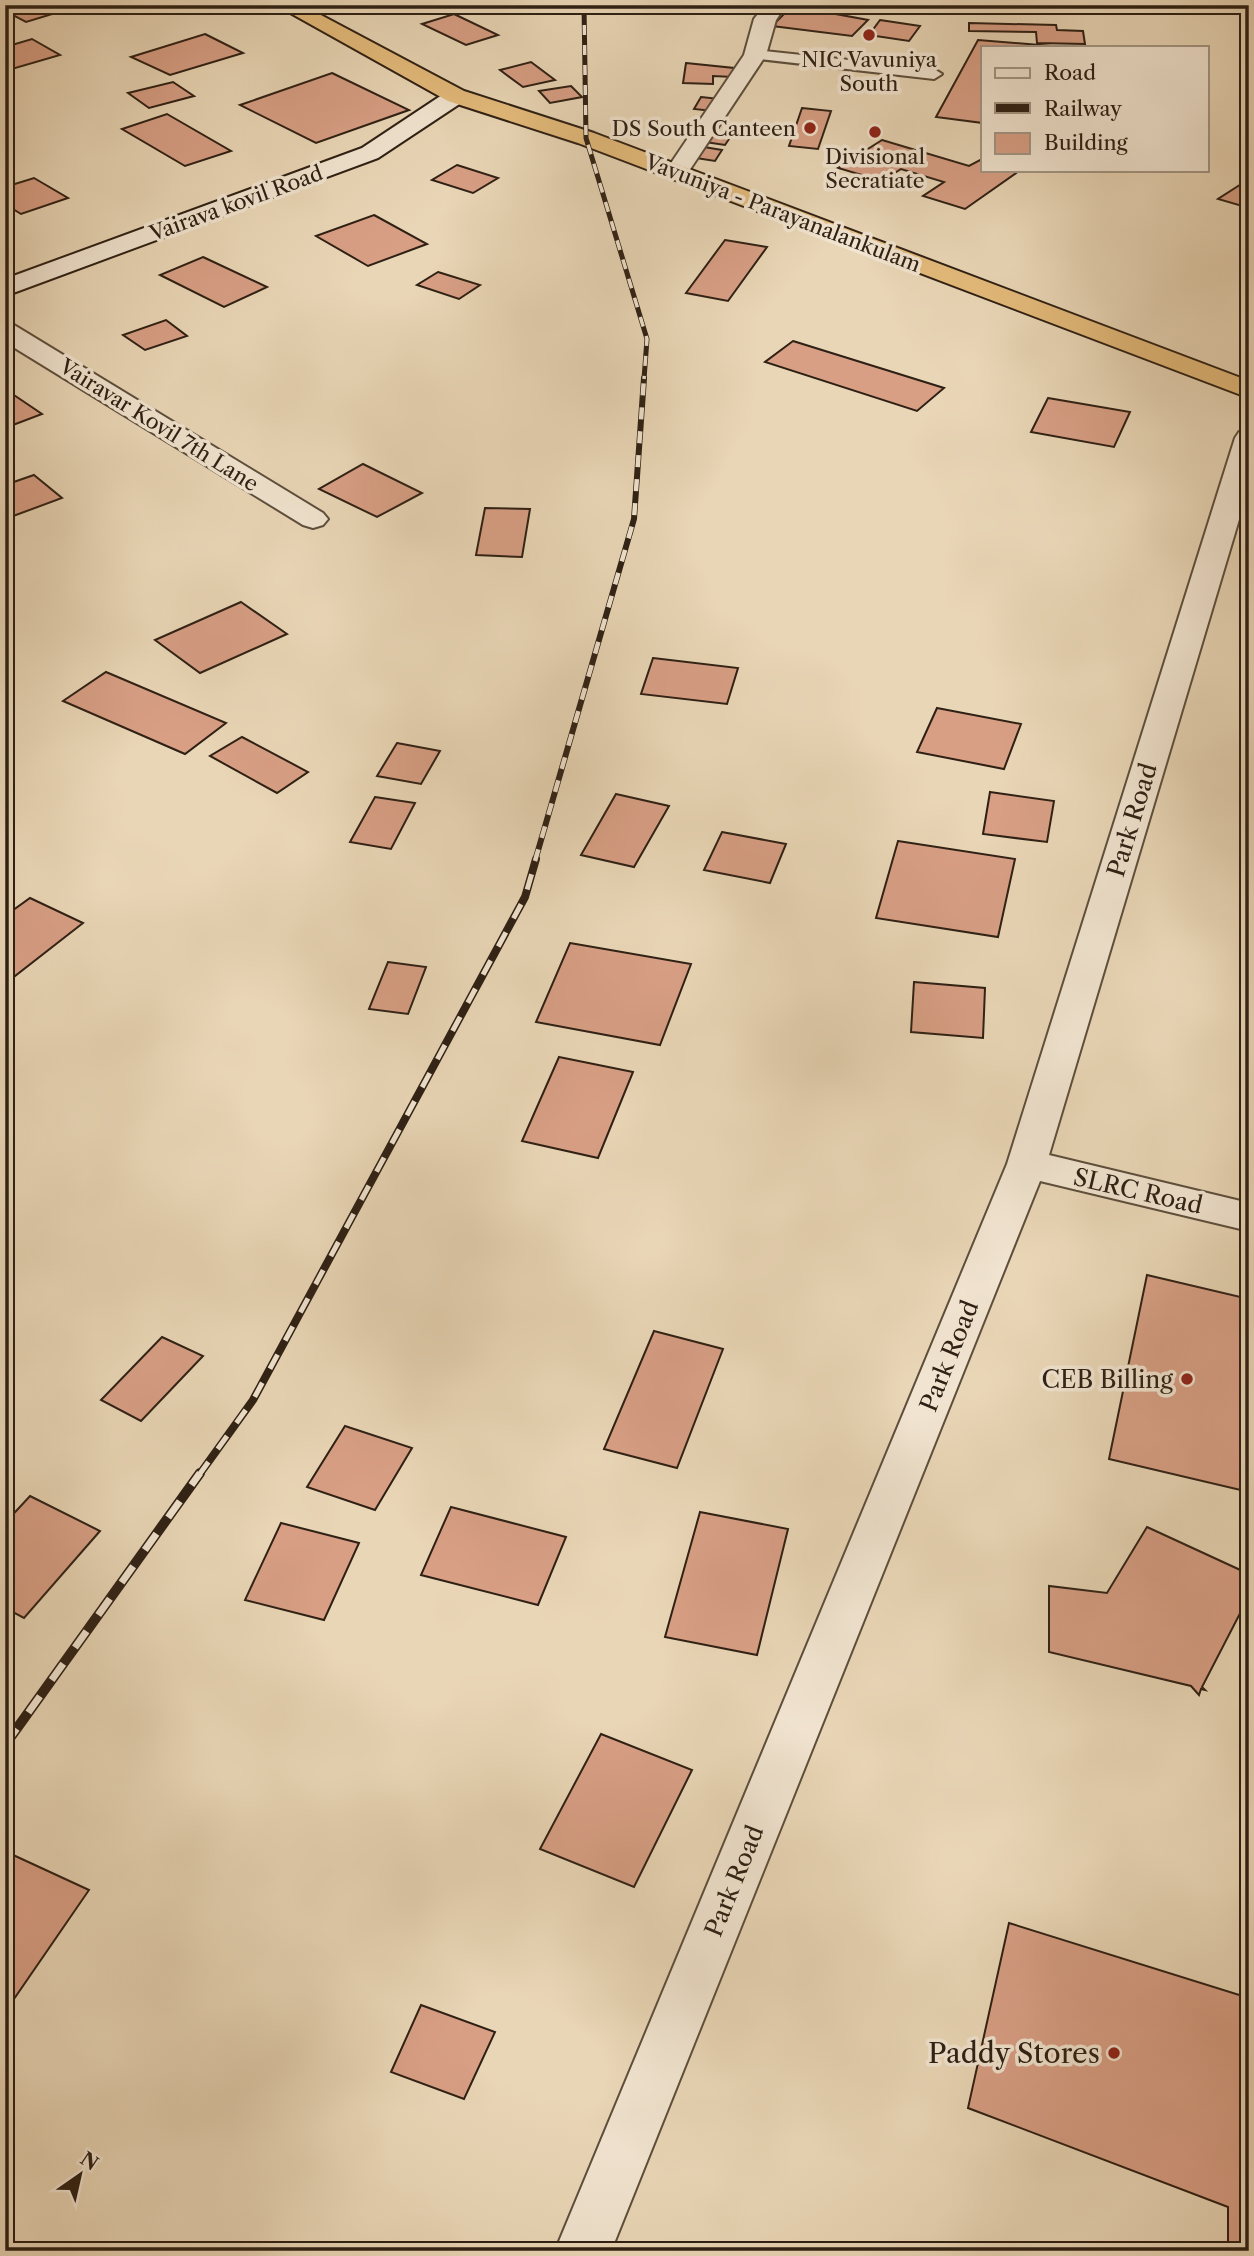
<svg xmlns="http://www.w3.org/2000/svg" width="1254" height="2256" font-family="'Libre Caslon Text',serif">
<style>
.building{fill:#d89f85;stroke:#2e2014;stroke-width:2}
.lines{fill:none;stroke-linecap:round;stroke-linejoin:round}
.lane-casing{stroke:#5d4e3c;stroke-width:4}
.street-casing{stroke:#5d4e3c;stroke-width:4}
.secondary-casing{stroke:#2e2014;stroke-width:4}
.highway-casing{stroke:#2e2014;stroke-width:4}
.lane{fill:#f1e4d0;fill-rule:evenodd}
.street{fill:#f1e4d0;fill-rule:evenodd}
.secondary{fill:#f1e4d0;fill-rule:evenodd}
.highway{fill:#e4bb7b;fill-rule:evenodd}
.rail-far3-casing{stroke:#2e2014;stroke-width:5}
.rail-far2-casing{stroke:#2e2014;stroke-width:6}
.rail-far1-casing{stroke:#2e2014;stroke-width:8}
.rail-casing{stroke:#2e2014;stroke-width:10}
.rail-far3{stroke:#f1e4d0;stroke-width:3.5;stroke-dasharray:10;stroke-linecap:butt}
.rail-far2{stroke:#f1e4d0;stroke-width:4.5;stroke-dasharray:12;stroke-linecap:butt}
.rail-far1{stroke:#f1e4d0;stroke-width:5;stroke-dasharray:16;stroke-linecap:butt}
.rail{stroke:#f1e4d0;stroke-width:7;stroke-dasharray:20;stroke-linecap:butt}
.poi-dot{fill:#8f2418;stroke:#f1e4d0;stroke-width:2.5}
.labels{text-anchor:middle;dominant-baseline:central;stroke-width:7;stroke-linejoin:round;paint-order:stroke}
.far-poi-label{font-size:21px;fill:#2e2014;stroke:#f1e4d0}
.far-street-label{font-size:21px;fill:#2e2014;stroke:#f1e4d0}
.street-label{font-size:24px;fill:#2e2014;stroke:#f1e4d0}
.poi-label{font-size:24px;fill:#2e2014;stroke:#f1e4d0;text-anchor:end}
.near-poi-label{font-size:28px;fill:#2e2014;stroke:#f1e4d0;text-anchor:end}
</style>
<rect width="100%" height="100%" fill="#e9d6b6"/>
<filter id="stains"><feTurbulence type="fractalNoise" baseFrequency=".00286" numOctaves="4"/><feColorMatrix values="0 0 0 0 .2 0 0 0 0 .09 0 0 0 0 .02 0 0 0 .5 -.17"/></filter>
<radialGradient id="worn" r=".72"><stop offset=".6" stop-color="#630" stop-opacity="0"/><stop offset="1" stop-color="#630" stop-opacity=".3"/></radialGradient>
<g class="building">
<polygon points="5,5 82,5 26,22 5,11"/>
<polygon points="792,6 868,20 852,36 772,26"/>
<polygon points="454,14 498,35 466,45 422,24"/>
<polygon points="880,20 920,26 909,41 869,35"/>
<polygon points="969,23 1056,25 1057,30 1083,31 1085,44 1037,43 1036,32 969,31"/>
<polygon points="205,34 243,53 170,75 131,57"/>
<polygon points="32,39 60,55 5,71 5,47"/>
<polygon points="978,40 1064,47 983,47 983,123 936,117"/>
<polygon points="531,62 555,80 523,87 500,70"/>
<polygon points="686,63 734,68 733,77 713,76 713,84 683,83"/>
<polygon points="332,73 409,110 316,143 240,105"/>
<polygon points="173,82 194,96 149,108 128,93"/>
<polygon points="571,86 582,97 550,103 539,91"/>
<polygon points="701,97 720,99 713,111 694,109"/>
<polygon points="802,108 831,111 818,149 789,146"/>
<polygon points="167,114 231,151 185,166 122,129"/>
<polygon points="712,133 731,136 725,145 705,142"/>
<polygon points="882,140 969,166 980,160 983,161 983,170 1019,171 965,209 923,196 944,182 901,169 882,181 838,168"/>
<polygon points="704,147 722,150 715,161 696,158"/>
<polygon points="457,165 498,178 473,193 432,180"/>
<polygon points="34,178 68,198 21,214 5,204 5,187"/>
<polygon points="1249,179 1249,208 1218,199"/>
<polygon points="374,215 427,244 368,266 316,236"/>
<polygon points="725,240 767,247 728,301 686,293"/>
<polygon points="203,257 267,287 224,307 160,275"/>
<polygon points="438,272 480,285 459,299 417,285"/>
<polygon points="166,320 187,336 145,350 123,335"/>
<polygon points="793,341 944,388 917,411 765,362"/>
<polygon points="5,389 42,414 5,428"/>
<polygon points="1048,398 1130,412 1114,447 1031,432"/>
<polygon points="363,464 422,493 377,517 319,489"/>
<polygon points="34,475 62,498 5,519 5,485"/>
<polygon points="485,508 530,509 522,557 476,555"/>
<polygon points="241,602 287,634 200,673 155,640"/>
<polygon points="653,658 738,668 727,704 641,694"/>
<polygon points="106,672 226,723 185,754 63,701"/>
<polygon points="937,708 1021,724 1004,769 917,752"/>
<polygon points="242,737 308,772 277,793 210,756"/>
<polygon points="397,743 440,751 421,784 377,776"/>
<polygon points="990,792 1054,801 1047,842 983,834"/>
<polygon points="616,794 669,806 634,867 581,855"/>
<polygon points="375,797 415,803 391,849 350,842"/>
<polygon points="722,832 786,844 770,883 704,870"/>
<polygon points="898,841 1015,859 998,937 876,918"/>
<polygon points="30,898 83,923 15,976 5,971 5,916"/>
<polygon points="570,943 691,964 660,1045 536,1022"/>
<polygon points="388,962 426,967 408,1014 369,1009"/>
<polygon points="914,982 985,988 983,1038 911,1032"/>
<polygon points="559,1057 633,1072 598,1158 522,1141"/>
<polygon points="1147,1275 1249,1299 1249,1492 1109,1459"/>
<polygon points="654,1331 723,1349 677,1468 604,1449"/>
<polygon points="162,1337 203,1356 141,1421 101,1400"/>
<polygon points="345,1426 412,1448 375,1510 307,1487"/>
<polygon points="30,1496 100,1531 24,1618 5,1608 5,1523"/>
<polygon points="451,1507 566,1537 538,1605 421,1575"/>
<polygon points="700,1512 788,1529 757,1655 665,1637"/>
<polygon points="281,1523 359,1543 324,1620 245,1600"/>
<polygon points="1147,1527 1249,1574 1249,1596 1202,1687 1205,1690 1201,1689 1199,1695 1191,1686 1049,1652 1049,1586 1107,1593"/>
<polygon points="601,1734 692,1770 634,1887 540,1849"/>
<polygon points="11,1854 89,1890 5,2012 5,1863"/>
<polygon points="1009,1923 1249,1998 1249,2251 1228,2251 1228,2207 968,2108"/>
<polygon points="421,2005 495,2032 464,2099 391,2072"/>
</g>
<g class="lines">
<defs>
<polygon id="lane" points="755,50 934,69 942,74 934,79 750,58 750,52"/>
<g id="street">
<polygon points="765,5 786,5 776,20 766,55 685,177 669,177 665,172 744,55 754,19"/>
<polygon points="5,323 14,325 323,513 328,519 323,525 313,528 303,525 5,342"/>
<polygon points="1249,430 1249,486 1049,1155 1249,1203 1249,1231 1040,1181 611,2251 555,2251 1007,1164 1235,438 1239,432"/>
</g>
<polygon id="secondary" points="456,89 467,96 464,101 378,158 5,296 5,279 362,148 448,91"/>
<polygon id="highway" points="276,5 302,5 464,91 594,133 1249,381 1249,398 578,143 448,101"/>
</defs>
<use href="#lane" class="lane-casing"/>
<use href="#street" class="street-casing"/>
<use href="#secondary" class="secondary-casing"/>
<use href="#highway" class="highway-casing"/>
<use href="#lane" class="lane"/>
<use href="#street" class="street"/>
<use href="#secondary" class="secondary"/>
<use href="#highway" class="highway"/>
<defs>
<polyline id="rail-far3" points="584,5 586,138 647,339 644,379"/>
<polyline id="rail-far2" points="535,861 634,519 644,378"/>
<polyline id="rail-far1" points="199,1475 253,1400 525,897 536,859"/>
<polyline id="rail" points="5,1745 200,1473"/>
</defs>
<use href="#rail-far3" class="rail-far3-casing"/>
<use href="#rail-far2" class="rail-far2-casing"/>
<use href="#rail-far1" class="rail-far1-casing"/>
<use href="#rail" class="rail-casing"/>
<use href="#rail-far3" class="rail-far3"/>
<use href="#rail-far2" class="rail-far2"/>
<use href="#rail-far1" class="rail-far1"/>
<use href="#rail" class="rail"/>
</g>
<g class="poi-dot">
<circle cx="869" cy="35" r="7"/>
<circle cx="810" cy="128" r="7"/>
<circle cx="875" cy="132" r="7"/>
<circle cx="1187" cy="1379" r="7"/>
<circle cx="1114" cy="2053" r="7"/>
</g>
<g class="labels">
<g class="far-poi-label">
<text x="869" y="59">NIC Vavuniya<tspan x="869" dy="24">South</tspan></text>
<text x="796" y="128" text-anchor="end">DS South Canteen</text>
<text x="875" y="156">Divisional<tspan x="875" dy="24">Secratiate</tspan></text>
</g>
<g class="far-street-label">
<text transform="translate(236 203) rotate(-20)">Vairava kovil Road</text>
<text transform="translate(783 213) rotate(21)">Vavuniya - Parayanalankulam</text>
<text transform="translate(159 425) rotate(32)">Vairavar Kovil 7th Lane</text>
</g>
<g class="street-label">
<text transform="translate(1132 820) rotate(-73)">Park Road</text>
<text transform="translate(1138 1191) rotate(13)">SLRC Road</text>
<text transform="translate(949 1356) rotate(-68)">Park Road</text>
<text transform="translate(734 1881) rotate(-68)">Park Road</text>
</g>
<g class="poi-label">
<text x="1173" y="1379">CEB Billing</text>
</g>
<g class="near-poi-label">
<text x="1100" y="2053">Paddy Stores</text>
</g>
</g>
<rect width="1254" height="2256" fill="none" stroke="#e9d6b6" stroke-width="28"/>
<rect x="7" y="7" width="1240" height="2242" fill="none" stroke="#2e2014" stroke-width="3.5"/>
<rect x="14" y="14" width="1226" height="2228" fill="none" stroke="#2e2014" stroke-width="2"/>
<rect x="981" y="46" width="228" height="126" fill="#f1e4d0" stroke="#a39685" stroke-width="2"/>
<rect x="995" y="68" width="35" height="10" fill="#f1e4d0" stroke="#a39685" stroke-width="2"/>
<text x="1044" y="80" font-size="21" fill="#2e2014">Road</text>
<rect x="995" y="103" width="35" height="10" fill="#2e2014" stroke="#a39685" stroke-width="2"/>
<text x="1044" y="116" font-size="21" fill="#2e2014">Railway</text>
<rect x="995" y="133" width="35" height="21" fill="#d89f85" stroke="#a39685" stroke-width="2"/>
<text x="1044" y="150" font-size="21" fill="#2e2014">Building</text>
<g transform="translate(80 2175) rotate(34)" stroke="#f1e4d0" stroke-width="5" paint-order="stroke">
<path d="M0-5L12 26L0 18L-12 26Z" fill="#2e2014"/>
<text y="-10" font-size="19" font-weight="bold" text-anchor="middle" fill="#2e2014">N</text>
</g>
<rect width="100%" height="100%" filter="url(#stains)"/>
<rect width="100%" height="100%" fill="url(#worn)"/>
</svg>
